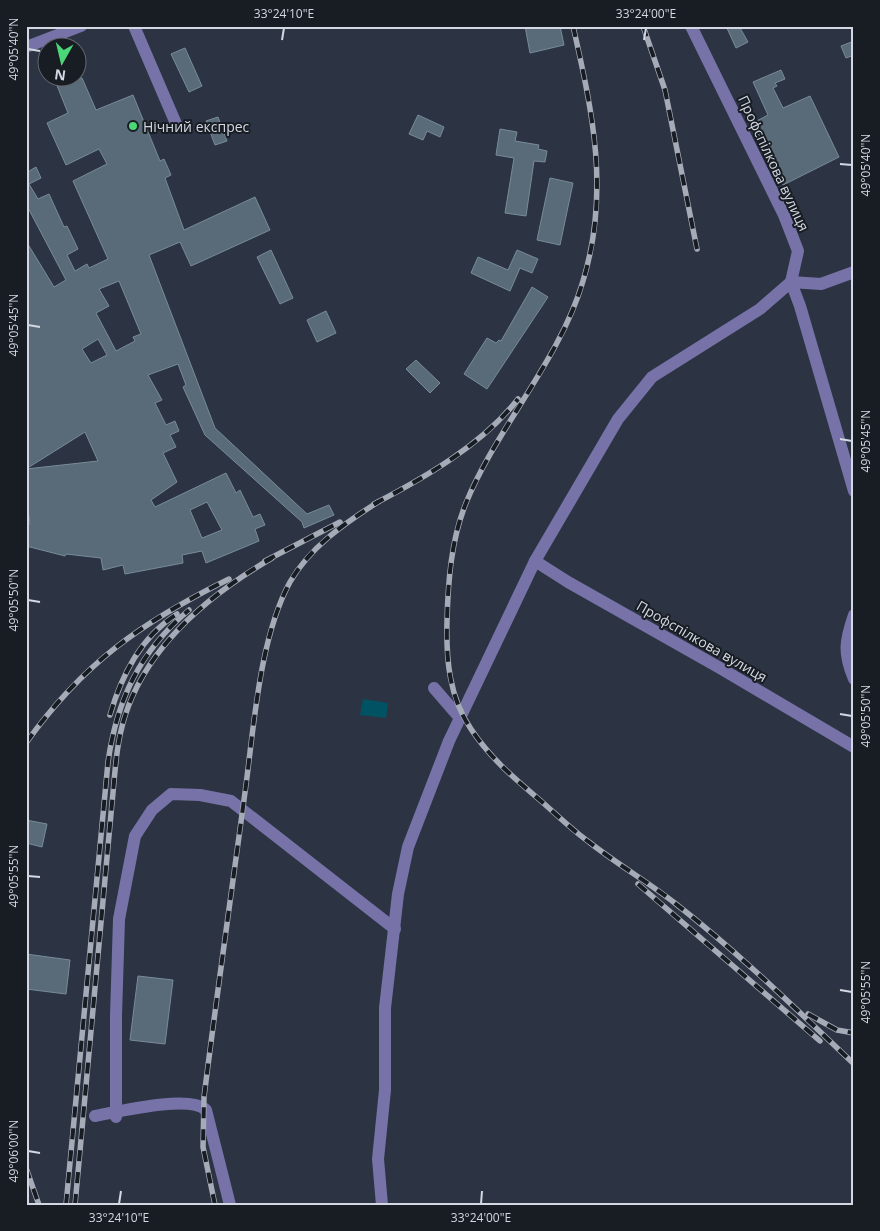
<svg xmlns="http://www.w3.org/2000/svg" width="880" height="1231" font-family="'Open Sans',sans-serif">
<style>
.water{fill:#015263}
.building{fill:#596b78;stroke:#788b99;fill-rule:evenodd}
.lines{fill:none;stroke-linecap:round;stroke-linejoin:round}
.minor{stroke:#7773a8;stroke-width:12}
.rail-casing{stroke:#a5abb7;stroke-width:5.5}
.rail{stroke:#181c23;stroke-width:4;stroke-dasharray:11;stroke-linecap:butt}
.ticks{fill:none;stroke:#d3d8e2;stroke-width:2}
.poi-dot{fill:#4ad778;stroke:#181c23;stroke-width:2}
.labels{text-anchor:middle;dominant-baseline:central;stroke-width:4;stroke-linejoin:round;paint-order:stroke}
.poi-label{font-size:14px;fill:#d3d8e2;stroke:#181c23;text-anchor:start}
.street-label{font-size:14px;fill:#d3d8e2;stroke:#181c23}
.neatline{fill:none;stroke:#d3d8e2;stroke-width:2}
.ticks-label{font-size:12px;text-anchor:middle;fill:#d3d8e2}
</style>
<rect width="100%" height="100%" fill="#2c3444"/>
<polygon class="water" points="363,699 388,703 386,718 360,715"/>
<g class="building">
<polygon points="525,26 560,26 564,45 530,53"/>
<polygon points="726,26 739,26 748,42 736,48"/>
<polygon points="854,41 854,55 846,58 841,46"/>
<polygon points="185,48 202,86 189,92 171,54"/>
<polygon points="781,70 785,79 775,83 777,86 773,88 783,108 810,96 839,157 783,185 753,123 768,115 753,82"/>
<path d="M54 78H82L96 110 133 95 160 161 164 159 171 175 165 178 184 230 255 197 270 230 191 266 180 242 149 255 215 428 307 514 329 505 334 515 304 528 302 522 205 435 183 387 186 385 178 364 148 375 162 400 155 403 166 425 175 421 179 431 170 435 176 447 163 453 177 482 151 500 155 507 226 473 236 493 240 490 253 517 260 514 265 525 255 529 259 541 206 563 202 551 182 555 183 563 125 574 123 565 103 570 101 558 66 554 65 556 26 546V522L30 524 26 492V469L98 461 85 432 26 469V241L54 287 66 280 26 204V173L36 167 41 178 29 184 38 199 49 194 64 227 67 226 78 249 67 255 75 271 87 264 89 268 108 259 73 181 107 164 99 149 66 165 47 123 68 113ZM119 281 141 334 133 337 135 341 116 351 96 313 109 306 99 289ZM98 339 107 355 91 363 82 349ZM207 502 222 530 202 538 190 510Z"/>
<polygon points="418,115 444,127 440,137 427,131 423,140 409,134"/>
<polygon points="218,117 227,141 215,145 206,121"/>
<polygon points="500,129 517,132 515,141 539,145 538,149 547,151 545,162 534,161 526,216 505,213 514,158 496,155"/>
<polygon points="550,178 573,183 560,245 537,240"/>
<polygon points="271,250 293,298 280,304 257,257"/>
<polygon points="517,250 538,259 532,273 520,268 510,291 471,273 478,257 508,270"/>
<polygon points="532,287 548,297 487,389 464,374 487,338 496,343 499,340 501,341"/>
<polygon points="326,311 336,333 317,342 307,320"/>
<polygon points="416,360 440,383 430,393 406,369"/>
<polygon points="26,820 47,824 42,847 26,843"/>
<polygon points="26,954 70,960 66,994 26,989"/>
<polygon points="138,976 173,980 165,1044 130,1040"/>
</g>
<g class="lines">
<g class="minor">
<polyline points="134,26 177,126"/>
<polyline points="691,26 784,215 798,251 791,282 800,306 854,491"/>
<polyline points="26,47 81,26"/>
<polyline points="535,561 568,582 720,668 854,747"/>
<path d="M854 615C845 641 843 653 854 679"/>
<polyline points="434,688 460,718"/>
<path d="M95 1116C117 1112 190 1094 206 1110L230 1205"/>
<polyline points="116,1117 116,1016 119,919 135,836 152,810 171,794 200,795 231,801 395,929"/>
<polyline points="382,1205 378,1159 385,1090 385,1008 398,894 408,847 449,741 535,561 618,419 652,377 760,309 791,282 821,284 854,272"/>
</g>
<defs>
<g id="rail">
<path d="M573 26C593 114 610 192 583 281 560 360 497 427 466 503 451 540 448 582 447 621 446 659 449 697 471 729 490 758 515 779 541 801 557 815 572 830 589 842 617 864 648 882 676 904 739 953 796 1009 854 1064"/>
<polyline points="643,26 665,90 697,249"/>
<path d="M374 504C424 478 482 445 518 399"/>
<polyline points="265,561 340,522"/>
<path d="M110 715C122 674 141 637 177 614"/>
<path d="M26 743C83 663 142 622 229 579"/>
<polyline points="638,884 820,1041"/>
<polyline points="808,1014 837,1030 854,1033"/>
<polyline points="26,1168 39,1205"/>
<path d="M66 1205 108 762C117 699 140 651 189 610"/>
<path d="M75 1205 112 803C115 774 116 744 125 716 147 646 210 594 272 558"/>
<path d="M215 1205 203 1147 204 1097C217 993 232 889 246 785 254 724 260 637 290 582 310 547 345 523 378 502"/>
</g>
</defs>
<use href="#rail" class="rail-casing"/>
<use href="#rail" class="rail"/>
</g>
<path class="ticks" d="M282 40 284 28M644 40 646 28M28 49 40 51M840 164 852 165M28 325 40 327M840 439 852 441M28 600 40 602M840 714 852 716M28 876 40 877M840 990 852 992M28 1151 40 1153M119 1204 121 1191M481 1204 482 1191"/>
<circle class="poi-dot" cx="133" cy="126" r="5"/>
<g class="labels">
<g class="poi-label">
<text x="143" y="126">Нічний експрес</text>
</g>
<g class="street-label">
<text transform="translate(774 163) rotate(65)">Профспілкова вулиця</text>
<text transform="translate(702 641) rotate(30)">Профспілкова вулиця</text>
</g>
</g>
<rect width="880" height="1231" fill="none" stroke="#181c23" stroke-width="55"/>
<g transform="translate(62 62) rotate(188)"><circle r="24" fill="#181c23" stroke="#63676f"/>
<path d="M0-4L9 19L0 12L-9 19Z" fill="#4ad778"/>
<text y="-8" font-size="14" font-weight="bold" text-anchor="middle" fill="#d3d8e2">N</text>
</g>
<rect x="28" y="28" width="824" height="1176" class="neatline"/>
<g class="ticks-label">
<text x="284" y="18">33°24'10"E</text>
<text x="646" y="18">33°24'00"E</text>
<text transform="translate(14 49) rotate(-90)" y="4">49°05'40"N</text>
<text transform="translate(866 165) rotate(-90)" y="4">49°05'40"N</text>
<text transform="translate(14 325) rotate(-90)" y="4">49°05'45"N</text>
<text transform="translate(866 441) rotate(-90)" y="4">49°05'45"N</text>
<text transform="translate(14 600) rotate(-90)" y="4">49°05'50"N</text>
<text transform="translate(866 716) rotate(-90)" y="4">49°05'50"N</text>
<text transform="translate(14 876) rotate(-90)" y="4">49°05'55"N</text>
<text transform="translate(866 992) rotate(-90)" y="4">49°05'55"N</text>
<text transform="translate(14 1151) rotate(-90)" y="4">49°06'00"N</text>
<text x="119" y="1222">33°24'10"E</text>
<text x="481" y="1222">33°24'00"E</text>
</g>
</svg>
